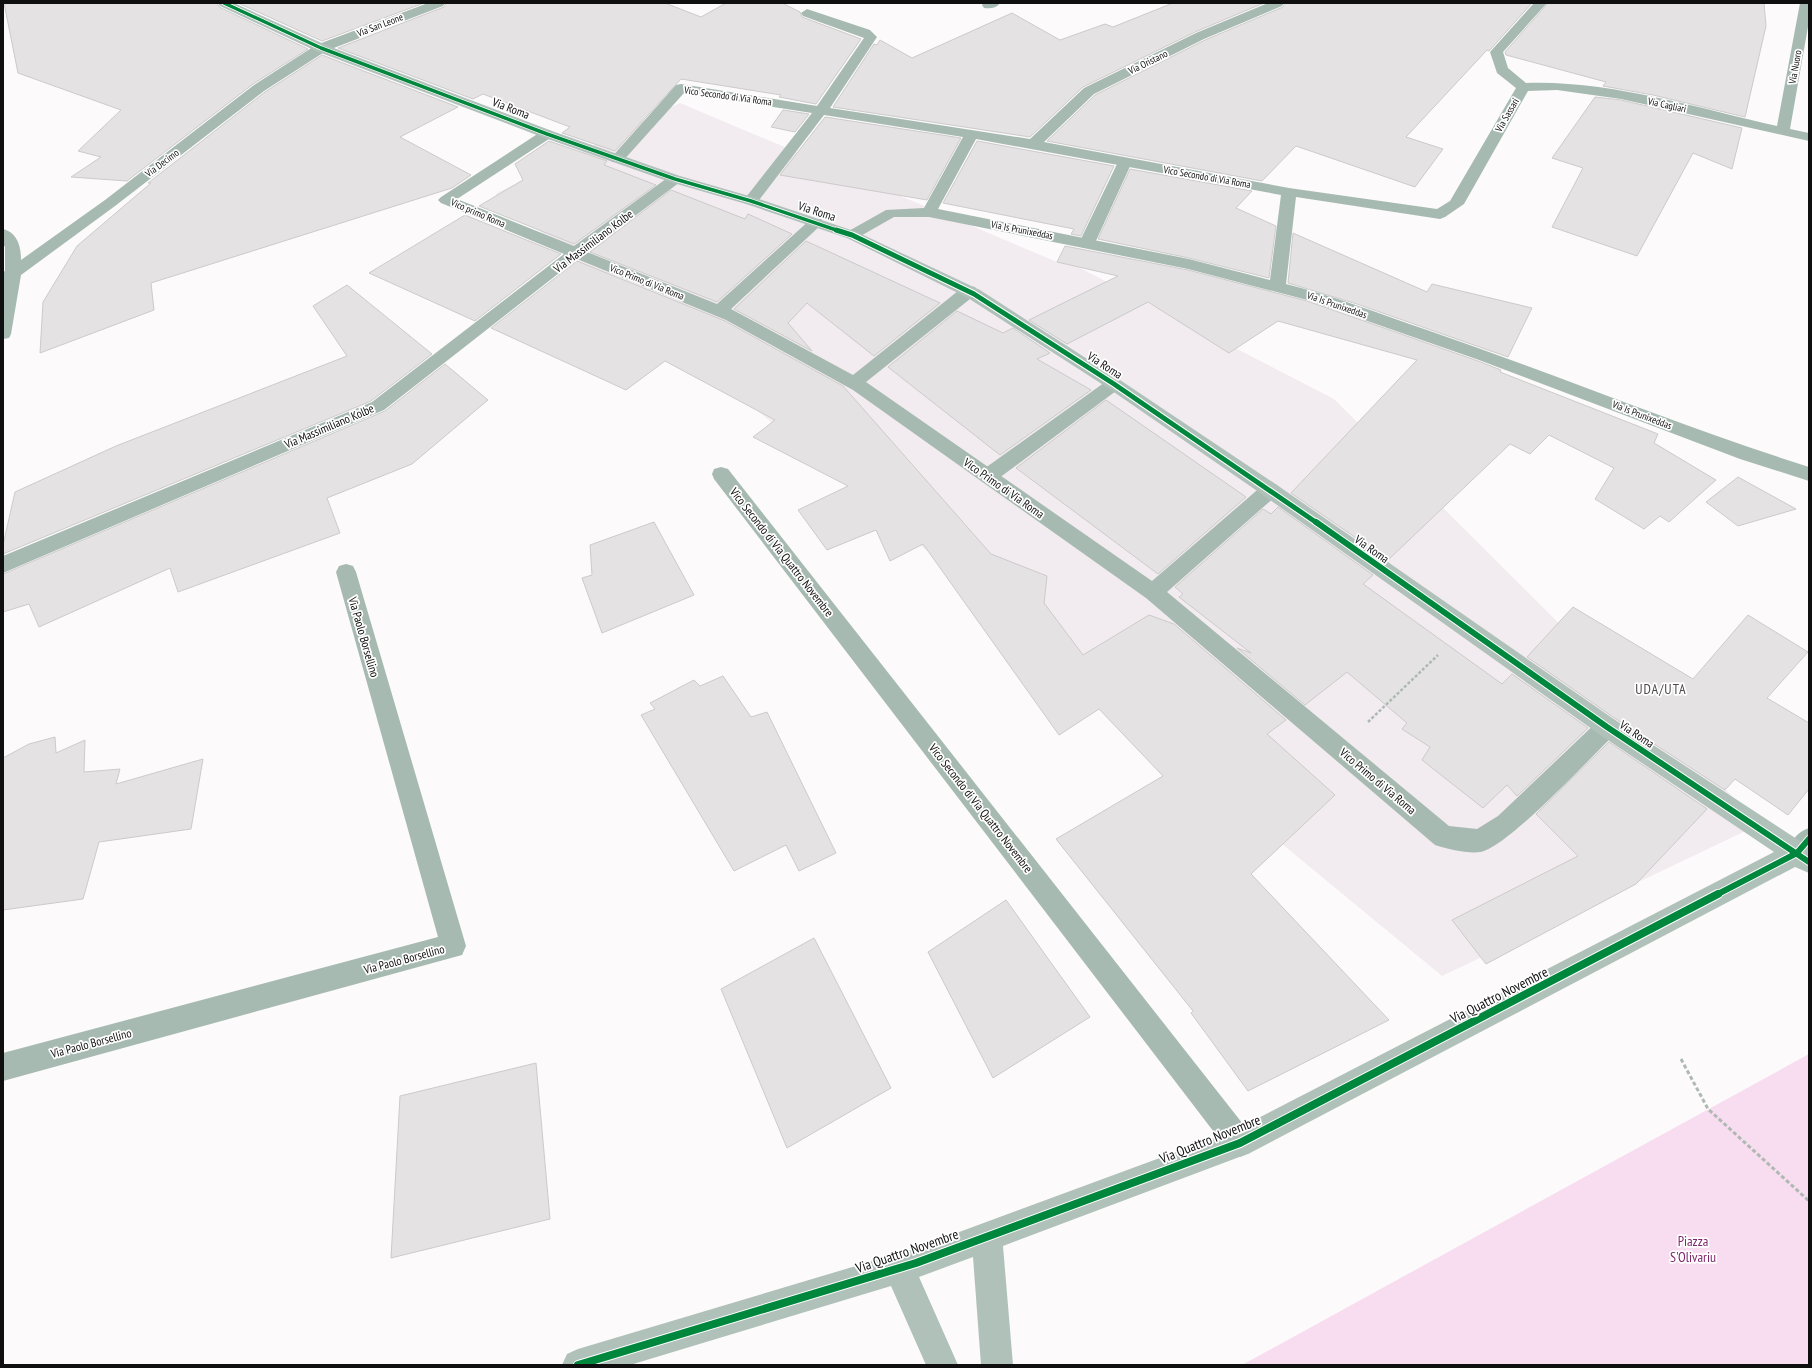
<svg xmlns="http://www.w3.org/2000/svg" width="1812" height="1368" font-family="'PT Sans Narrow',sans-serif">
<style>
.built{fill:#f2ebef}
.green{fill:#f8dcef}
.building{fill:#e4e2e3;stroke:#cccacb}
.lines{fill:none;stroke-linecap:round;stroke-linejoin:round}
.path-far1{stroke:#afb9b4;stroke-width:2.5;stroke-dasharray:3 2;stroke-linecap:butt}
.path{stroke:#afb9b4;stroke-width:3;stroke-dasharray:4 2.5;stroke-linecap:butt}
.lane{fill:#a7bab1;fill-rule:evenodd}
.street{fill:#a7bab1;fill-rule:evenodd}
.secondary{fill:#b0c1ba;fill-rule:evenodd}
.cycleway-far3-casing{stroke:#fff;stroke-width:5}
.cycleway-far2-casing{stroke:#fff;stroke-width:7}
.cycleway-far1-casing{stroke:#fff;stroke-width:8}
.cycleway-casing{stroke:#fff;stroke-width:10}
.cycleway-far3{stroke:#00873e;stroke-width:3.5}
.cycleway-far2{stroke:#00873e;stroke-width:5}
.cycleway-far1{stroke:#00873e;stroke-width:6}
.cycleway{stroke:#00873e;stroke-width:8}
.labels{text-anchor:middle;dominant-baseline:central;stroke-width:3.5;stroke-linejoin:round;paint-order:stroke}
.far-street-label{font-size:10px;fill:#100f10;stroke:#fff}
.street-label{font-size:12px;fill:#100f10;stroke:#fff}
.quarter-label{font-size:14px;letter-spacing:1px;fill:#4c494b;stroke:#fff}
.near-street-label{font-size:14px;fill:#100f10;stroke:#fff}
.near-park-label{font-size:14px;fill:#7e256b;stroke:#fff}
</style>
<rect width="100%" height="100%" fill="#fcfafb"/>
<polygon class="built" points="680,103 1057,262 1078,267 1334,399 1760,824 1442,976 495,194"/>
<polygon class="green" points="1809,1054 1809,1365 1242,1365"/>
<g class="building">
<polygon points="4,3 217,3 219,7 308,49 253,84 127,181 71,177 101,157 78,151 121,110 18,73"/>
<polygon points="238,3 424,3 322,41"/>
<polygon points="446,3 665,3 701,17 726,3 782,3 800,12 802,17 861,39 816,104 779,97 781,95 681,79 615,151 562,133 570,127 483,94 473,99 338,48 444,7"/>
<polygon points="1173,3 1264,3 1195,32 1083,87 1030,137 833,107 874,44 877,45 880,40 912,58 1012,13 1060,40 1105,24 1113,27"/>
<polygon points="1285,3 1532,3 1489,51 1487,50 1406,137 1443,149 1415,187 1296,146 1262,181 1047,141 1095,95 1205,40 1283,7"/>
<polygon points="1548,3 1764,3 1766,26 1745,117 1653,95 1603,86 1606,82 1506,55 1505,52"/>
<polygon points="322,55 458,107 400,137 471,175 452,188 151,283 154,310 40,353 43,302 77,246 151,183 148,183 265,92"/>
<polygon points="1595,97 1621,100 1742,128 1732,169 1693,153 1637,256 1552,227 1583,168 1552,158"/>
<polygon points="783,110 809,114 795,132 771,127"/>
<polygon points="825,117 961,138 927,200 780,175"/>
<polygon points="549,141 607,161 604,165 656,185 574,244 479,206 523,180 515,164"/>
<polygon points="977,141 1114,166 1081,236 1071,234 1074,229 943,203"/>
<polygon points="1130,169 1252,191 1236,208 1276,226 1269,278 1189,258 1098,239"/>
<polygon points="671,190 745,219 748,214 792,234 717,302 590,252"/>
<polygon points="465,215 561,254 475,321 369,273"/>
<polygon points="1293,233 1427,292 1432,284 1532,308 1508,357 1357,304 1288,283"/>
<polygon points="806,241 940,303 874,356 807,303 788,323 812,351 734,309"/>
<polygon points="1065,246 1188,270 1307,301 1478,361 1501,370 1500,372 1658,434 1654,443 1716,480 1669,522 1660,516 1644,529 1595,499 1614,468 1549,435 1530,454 1510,444 1388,560 1291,493 1417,360 1278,321 1229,353 1148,302 1067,344 1029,320 1118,276 1057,262"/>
<polygon points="577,261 725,321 843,386 991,554 1047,576 1044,603 1083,655 1149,615 1174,624 1286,720 1267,734 1335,795 1251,874 1389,1020 1248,1091 1191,1013 1193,1011 1056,839 1163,776 1099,709 1059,735 923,544 890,561 876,530 827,550 798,510 848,486 753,437 775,420 665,361 626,390 491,328"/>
<polygon points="347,285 432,354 371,401 3,554 3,545 15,492 116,446 347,356 313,306"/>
<polygon points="957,311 1003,333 1013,328 1050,353 1037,359 1091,390 1000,455 888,367"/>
<polygon points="445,364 488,400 412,464 327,498 340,533 178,592 170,568 39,627 29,604 3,612 3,574 385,411"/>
<polygon points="1106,400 1246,497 1158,574 1016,468"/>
<polygon points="1738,477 1796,509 1738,526 1706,502"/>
<polygon points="1278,507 1373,575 1363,584 1502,684 1512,674 1588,728 1517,796 1507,785 1483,808 1422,760 1430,747 1402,729 1407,723 1347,672 1305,705 1237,648 1251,653 1179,597 1183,594 1175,587 1263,509 1271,514"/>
<polygon points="654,522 694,595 602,633 582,578 592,575 590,545"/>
<polygon points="1573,607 1693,679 1748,615 1808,652 1767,698 1809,723 1809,789 1788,815 1735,779 1725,790 1616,719 1527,657"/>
<polygon points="723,676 751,717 767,712 836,853 799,871 786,845 734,871 641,715 655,709 650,703 694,680 700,686"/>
<polygon points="55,737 56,753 85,740 84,772 120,769 116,784 203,759 191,829 99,842 83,899 3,910 3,758 29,744"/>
<polygon points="1609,742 1707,809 1636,884 1486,964 1452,920 1578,856 1536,814"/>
<polygon points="1006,900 1090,1017 993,1078 928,952"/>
<polygon points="814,938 891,1088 787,1148 721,989"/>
<polygon points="536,1063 550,1219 391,1258 400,1096"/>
</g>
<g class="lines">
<polyline class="path-far1" points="1368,722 1438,655"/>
<polyline class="path" points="1681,1059 1708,1109 1809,1201"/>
<g class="lane">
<polygon points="1125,158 1130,159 1132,162 1095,243 1093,246 1081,246 1079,243 1118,162 1120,159"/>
<polygon points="1114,378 1120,380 1123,384 1120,388 995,481 988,483 981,481 978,476 981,471 1108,380"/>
</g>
<g class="street">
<path d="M428 3H445L443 6 326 51 264 91 115 206 21 275 11 334 9 338 3 339V272L5 271V247L3 244V229C18 233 21 247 21 260L105 200 254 85 316 45Z"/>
<path d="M983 3H1000C997 8 989 9 984 8L982 5Z"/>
<path d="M1268 3H1284L1282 6 1204 39 1094 94 1044 142 1289 188 1437 209 1450 201 1516 88 1497 73 1490 52 1534 3H1547L1503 52 1508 68 1526 83C1609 80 1697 108 1777 126L1800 3H1809V21L1790 129 1809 133V141L1621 99 1557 90 1528 91 1464 204 1445 217 1440 219 1296 197 1286 284C1334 296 1380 314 1427 330 1555 374 1680 426 1809 467V481L1740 459 1479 360 1307 300 1188 269 929 217H894L857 238H847L844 235 847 232 886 210 924 208 963 137 824 115 756 204H746L743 201 812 113 684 93 622 162H612L610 159 676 85 681 84 817 106 864 38 803 16 801 13 807 9 870 30 877 37 830 108 1030 139 1084 88 1196 33ZM976 139 1281 195 1270 280 1189 259 938 209Z"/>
<path d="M547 130 552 131 554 134 552 137 457 199 574 246 670 176H680L682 179 680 182 587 252 717 304 811 219H821L824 222 821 225 731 309 853 375 963 287 969 286 975 287 977 291 975 295 866 382 1152 581 1263 485 1270 483 1277 485 1280 490 1277 495 1167 592 1449 826 1477 829 1498 816 1599 720 1607 717 1615 720 1618 727 1615 734C1591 757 1507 848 1480 852 1470 854 1446 849 1435 845L1146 598 853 390 726 320 577 259 384 410 3 573V556L372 402 564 254 441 203 438 200 441 197 542 131Z"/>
<polygon points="721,467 728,469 1250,1133 1254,1143 1250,1153 1240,1157 1230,1153 714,479 712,474 714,469"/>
<polygon points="346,564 353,566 356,572 466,946 462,955 3,1081 3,1053 438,937 336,572 339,566"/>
<path d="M1809 828V857L1806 861 1797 864 1788 861 1785 853C1790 842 1797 832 1809 828Z"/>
</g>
<polygon class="secondary" points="218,3 234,3 326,45 552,131 680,176 756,198 857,232 980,290 1120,380 1277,485 1615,720 1806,845 1809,848 1809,873 1795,867 1250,1153 1003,1246 1013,1365 981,1365 973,1257 919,1277 958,1365 926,1365 891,1286 630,1365 562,1365 567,1354 578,1349 916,1248 1233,1131 1774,852 1599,734 1263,495 1108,388 968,298 847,238 746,204 670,182 542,137 316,51 220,6"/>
<defs>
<polyline id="cycleway-far3" points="224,3 321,48 547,134 675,179 751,201 839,231"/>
<polyline id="cycleway-far2" points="836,230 852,235 974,294 1114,384 1317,523"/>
<g id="cycleway-far1">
<polyline points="1316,522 1607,727 1809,862"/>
<polyline points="1716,895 1797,853 1809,839"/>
</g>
<polyline id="cycleway" points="578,1365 916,1263 1240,1143 1718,894"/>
</defs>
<use href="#cycleway-far3" class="cycleway-far3-casing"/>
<use href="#cycleway-far2" class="cycleway-far2-casing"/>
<use href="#cycleway-far1" class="cycleway-far1-casing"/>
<use href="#cycleway" class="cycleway-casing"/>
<use href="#cycleway-far3" class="cycleway-far3"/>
<use href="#cycleway-far2" class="cycleway-far2"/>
<use href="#cycleway-far1" class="cycleway-far1"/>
<use href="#cycleway" class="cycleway"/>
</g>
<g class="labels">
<g class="far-street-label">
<text transform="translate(380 25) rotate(-21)">Via San Leone</text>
<text transform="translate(1148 62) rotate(-26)">Via Oristano</text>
<text transform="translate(1795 67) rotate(-80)">Via Nuoro</text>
<text transform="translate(728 96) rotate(8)">Vico Secondo di Via Roma</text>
<text transform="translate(1667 105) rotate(12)">Via Cagliari</text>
<text transform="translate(1507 115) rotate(-60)">Via Sassari</text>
<text transform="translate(162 163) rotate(-37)">Via Decimo</text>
<text transform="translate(1207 177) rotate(10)">Vico Secondo di Via Roma</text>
<text transform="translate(478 213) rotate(23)">Vico primo Roma</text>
<text transform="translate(1022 230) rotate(11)">Via Is Prunixeddas</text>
<text transform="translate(647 282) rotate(22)">Vico Primo di Via Roma</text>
<text transform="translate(1337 305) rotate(19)">Via Is Prunixeddas</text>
<text transform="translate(1642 415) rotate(21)">Via Is Prunixeddas</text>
</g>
<g class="street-label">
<text transform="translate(511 108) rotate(21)">Via Roma</text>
<text transform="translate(817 211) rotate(18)">Via Roma</text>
<text transform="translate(593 241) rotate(-37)">Via Massimiliano Kolbe</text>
<text transform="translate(1105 365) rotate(33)">Via Roma</text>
<text transform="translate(329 426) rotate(-23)">Via Massimiliano Kolbe</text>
<text transform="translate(1004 488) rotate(35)">Vico Primo di Via Roma</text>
<text transform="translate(1372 549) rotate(35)">Via Roma</text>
<text transform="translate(782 552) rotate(52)">Vico Secondo di Via Quattro Novembre</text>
<text transform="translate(364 637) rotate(74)">Via Paolo Borsellino</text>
<text transform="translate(1637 734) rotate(34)">Via Roma</text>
<text transform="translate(1378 781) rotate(40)">Vico Primo di Via Roma</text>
<text transform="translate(981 808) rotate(52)">Vico Secondo di Via Quattro Novembre</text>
<text transform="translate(404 959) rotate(-15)">Via Paolo Borsellino</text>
<text transform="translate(91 1043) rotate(-15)">Via Paolo Borsellino</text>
</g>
<g class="quarter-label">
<text x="1661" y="689">UDA/UTA</text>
</g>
<g class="near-street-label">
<text transform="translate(1499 995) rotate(-27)">Via Quattro Novembre</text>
<text transform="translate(1210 1139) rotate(-22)">Via Quattro Novembre</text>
<text transform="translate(907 1251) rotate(-19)">Via Quattro Novembre</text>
</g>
<g class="near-park-label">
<text x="1693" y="1241">Piazza<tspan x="1693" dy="16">S'Olivariu</tspan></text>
</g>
</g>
<rect width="1812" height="1368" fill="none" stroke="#100f10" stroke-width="8"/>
</svg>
